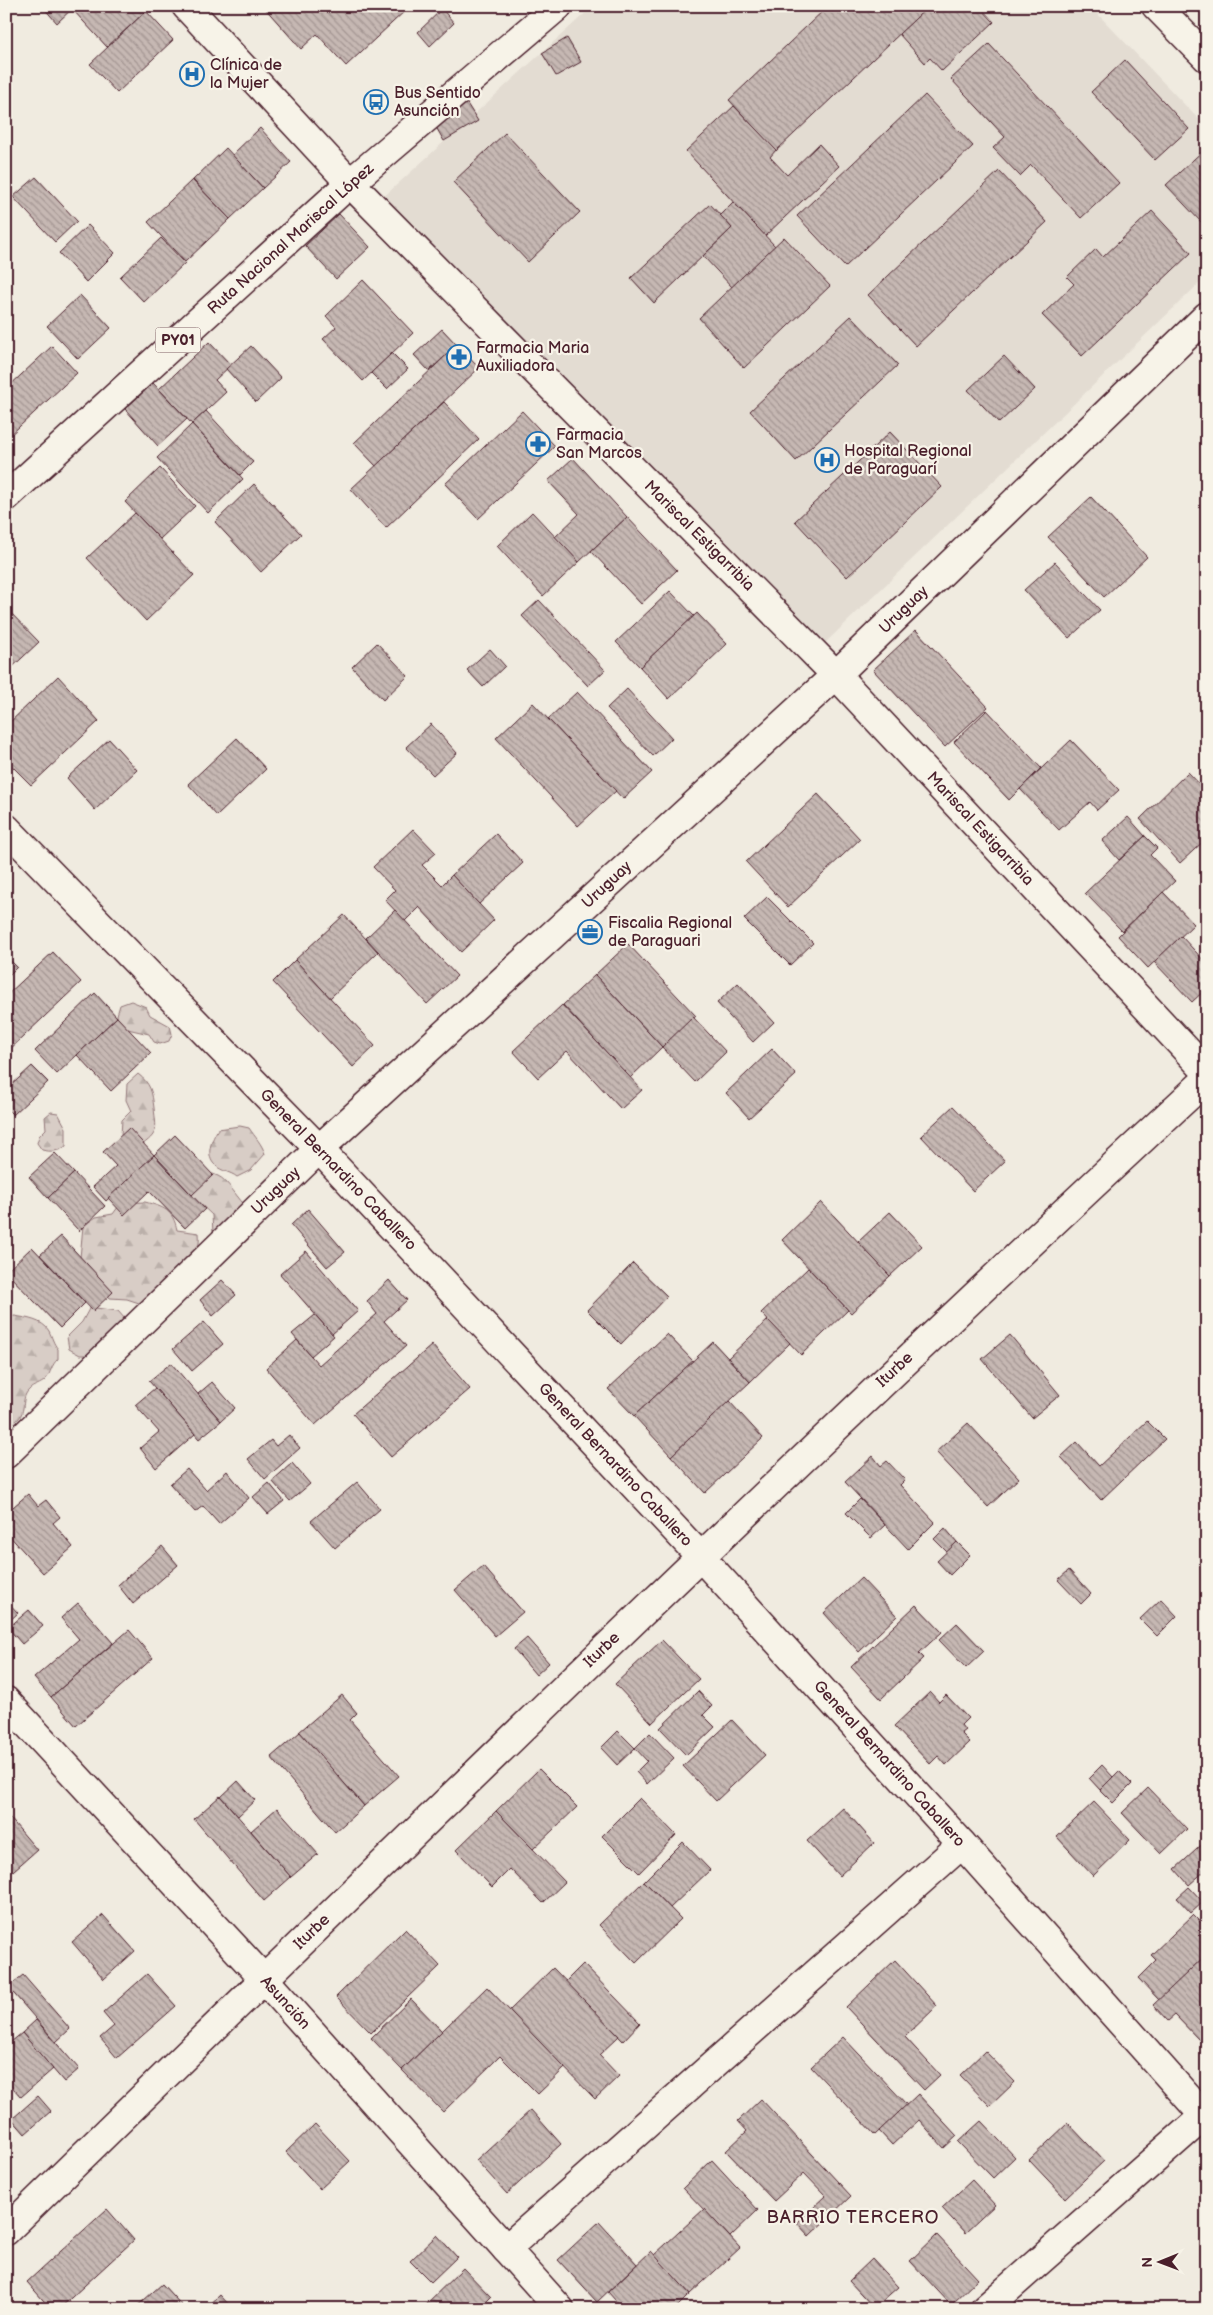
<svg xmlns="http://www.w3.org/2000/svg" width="1213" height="2315" font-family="'Balsamiq Sans',sans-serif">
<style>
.built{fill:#e3dcd2}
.forest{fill:url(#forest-firs);stroke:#917678}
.building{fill:url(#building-back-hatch);stroke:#4a1f2b}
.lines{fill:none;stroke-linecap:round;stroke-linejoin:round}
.minor-casing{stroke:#4a1f2b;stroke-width:31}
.major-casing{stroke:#4a1f2b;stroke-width:31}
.highway-casing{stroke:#4a1f2b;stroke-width:31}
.minor{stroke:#f7f3e8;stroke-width:28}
.major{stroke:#f7f3e8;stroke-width:28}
.highway{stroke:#f7f3e8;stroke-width:28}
.labels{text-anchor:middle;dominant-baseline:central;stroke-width:4.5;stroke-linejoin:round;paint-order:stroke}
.shield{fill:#f7f3e8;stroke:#7e5f64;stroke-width:1}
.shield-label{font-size:15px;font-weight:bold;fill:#4a1f2b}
.poi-label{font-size:16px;fill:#4a1f2b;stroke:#f7f3e8;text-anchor:start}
.street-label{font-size:16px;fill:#4a1f2b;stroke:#f7f3e8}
.neighbourhood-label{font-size:18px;letter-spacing:1px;fill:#4a1f2b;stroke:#f7f3e8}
</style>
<defs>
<pattern id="forest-firs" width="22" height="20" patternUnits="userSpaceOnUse" patternTransform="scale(1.25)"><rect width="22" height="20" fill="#d8cdc6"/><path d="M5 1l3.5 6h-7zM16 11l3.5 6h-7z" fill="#bbb0aa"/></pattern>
<pattern id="building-back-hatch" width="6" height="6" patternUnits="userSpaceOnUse" patternTransform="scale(1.25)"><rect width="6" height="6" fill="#c6b8b3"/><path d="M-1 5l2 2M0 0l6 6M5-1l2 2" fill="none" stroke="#a39592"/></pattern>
</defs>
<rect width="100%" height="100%" fill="#f0ebe0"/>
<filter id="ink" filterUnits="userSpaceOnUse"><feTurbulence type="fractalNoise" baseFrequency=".02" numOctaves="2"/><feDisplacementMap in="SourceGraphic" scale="10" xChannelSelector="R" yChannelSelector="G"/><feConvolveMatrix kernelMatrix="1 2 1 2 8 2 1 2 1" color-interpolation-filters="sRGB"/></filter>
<g filter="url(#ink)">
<polygon class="built" points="593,6 1090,6 1207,128 1207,276 824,644 379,201"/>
<g class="forest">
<polygon points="131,1001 146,1007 150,1015 170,1026 172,1034 169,1041 160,1044 154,1042 149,1034 119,1027 117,1015 120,1005"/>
<path d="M138 1074C151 1084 152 1092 154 1108 156 1129 160 1133 139 1147L130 1146 121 1135 122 1120 131 1111 126 1100 127 1084Z"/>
<path d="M51 1112 58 1113 66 1128V1146C58 1152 51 1152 42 1150L37 1143 39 1136 46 1129 45 1117Z"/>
<path d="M240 1126 249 1128C255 1137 262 1144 265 1154L251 1170 237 1177C231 1172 221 1171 216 1166 204 1156 212 1139 218 1129Z"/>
<path d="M198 1172C204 1173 213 1173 218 1176 228 1180 238 1200 248 1208L219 1235 213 1233 212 1215 177 1182 186 1173Z"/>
<path d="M145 1202C164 1207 173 1210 177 1230L199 1233C200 1244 198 1254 192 1263 183 1277 153 1297 139 1303L127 1299 110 1298 80 1258 83 1226 96 1217 113 1214 121 1203Z"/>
<polygon points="96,1308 118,1311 125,1319 88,1355 80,1355 69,1349 67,1337 82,1322 89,1309"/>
<path d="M15 1316C26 1318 43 1320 49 1331 52 1337 53 1343 58 1349V1359C51 1365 51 1373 46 1379 41 1385 33 1385 29 1390 18 1400 31 1416 8 1426L6 1317Z"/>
</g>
<g class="building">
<polygon points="42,6 75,6 57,23"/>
<polygon points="75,6 141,6 146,11 107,47 72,9"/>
<polygon points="263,6 405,6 407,9 346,66 317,34 301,49"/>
<polygon points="839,6 929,6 776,151 729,100 827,7 833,12"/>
<polygon points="929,6 979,6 994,22 942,71 930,58 925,63 899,34"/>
<polygon points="442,9 454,23 430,46 418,32"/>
<polygon points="146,11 173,40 117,93 90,64"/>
<polygon points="567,38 581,62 556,76 542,53"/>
<polygon points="989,44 1119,183 1081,218 1031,165 1020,176 993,148 1005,137 951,79"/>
<polygon points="1125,60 1189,129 1155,160 1091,92"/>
<polygon points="925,95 973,146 845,267 797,216"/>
<polygon points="466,102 478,121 444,141 433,122"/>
<polygon points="734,106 776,150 770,157 787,175 819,144 839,166 765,236 686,151"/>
<polygon points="260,128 291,162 263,188 232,155"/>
<polygon points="505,133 580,212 528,262 453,182"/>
<polygon points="1207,147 1207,219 1202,223 1166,185"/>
<polygon points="226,148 263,188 230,219 193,180"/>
<polygon points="999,171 1047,222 916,346 868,295"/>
<polygon points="36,177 77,221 55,242 13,197"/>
<polygon points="192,180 230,219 185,262 148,222"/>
<polygon points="733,202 775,246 732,287 703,256 732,228 720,215"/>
<polygon points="710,204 732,228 654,303 631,278"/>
<polygon points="1152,211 1191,253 1082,356 1042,315 1074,284 1067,277 1096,249 1103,257"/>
<polygon points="339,214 370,247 336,279 305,246"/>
<polygon points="88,225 115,253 86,282 59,253"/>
<polygon points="784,237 830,286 744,368 699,318"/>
<polygon points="161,238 185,263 144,302 120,277"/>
<polygon points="363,280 413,333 363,381 323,339 336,327 326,316"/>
<polygon points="80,295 111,328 78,359 47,326"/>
<polygon points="851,316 898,365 796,461 750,411"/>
<polygon points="442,329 457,345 429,371 414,355"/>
<polygon points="209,342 231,365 215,380 226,392 192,424 159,389"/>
<polygon points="457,345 479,368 376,466 354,443"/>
<polygon points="52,346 77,373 6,439 6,389"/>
<polygon points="251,346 281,378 256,402 226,369"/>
<polygon points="392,353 408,369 387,389 371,373"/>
<polygon points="1004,356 1035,389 999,423 968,390"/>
<polygon points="153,383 187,419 158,446 125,409"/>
<polygon points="444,402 479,439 386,528 351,489"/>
<polygon points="206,411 253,462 240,475 192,424"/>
<polygon points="522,411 555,446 478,519 445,484"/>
<polygon points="192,424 243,479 208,513 157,458"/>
<polygon points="890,432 942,487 847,577 795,521"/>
<polygon points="573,458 627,517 579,562 555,537 579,514 548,481"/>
<polygon points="160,468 195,506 160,539 125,502"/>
<polygon points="254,484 301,534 261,572 215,522"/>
<polygon points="1091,497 1147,557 1104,597 1048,537"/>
<polygon points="532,512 579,562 543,596 497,546"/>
<polygon points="135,513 194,575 146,621 87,558"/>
<polygon points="627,517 677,570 641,604 591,551"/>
<polygon points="1055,562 1100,610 1069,638 1024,590"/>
<polygon points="670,591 694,616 640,667 616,642"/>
<polygon points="539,600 605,670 588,686 522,616"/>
<polygon points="6,608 39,642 6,673"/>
<polygon points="697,613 727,644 669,699 640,667"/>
<polygon points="916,630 988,707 945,747 873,670"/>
<polygon points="377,643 408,676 383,700 352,667"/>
<polygon points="490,649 505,666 483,687 467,670"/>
<polygon points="58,676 99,721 31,785 6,760 6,726"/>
<polygon points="627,689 672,738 653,756 607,708"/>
<polygon points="577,692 652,772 623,799 548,719"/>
<polygon points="533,703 616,791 578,826 496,738"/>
<polygon points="987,710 1041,768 1009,800 954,742"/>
<polygon points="431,724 457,753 433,775 406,747"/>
<polygon points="237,738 266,769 217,816 188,784"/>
<polygon points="109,739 137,770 95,810 67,778"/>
<polygon points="1071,740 1119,790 1097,810 1090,802 1059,830 1020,789"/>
<polygon points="1188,772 1207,792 1207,838 1180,863 1140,819"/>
<polygon points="818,794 860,839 788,907 746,862"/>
<polygon points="1128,817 1145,836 1119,860 1102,841"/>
<polygon points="413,829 436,853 422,865 442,885 452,875 494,920 461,952 419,907 405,921 385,900 395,890 373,867"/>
<polygon points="496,834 523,863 479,904 452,875"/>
<polygon points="1145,836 1157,848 1150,855 1175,881 1122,931 1085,893"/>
<polygon points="1163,892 1194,924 1148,968 1118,936"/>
<polygon points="767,897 813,943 790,965 744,919"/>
<polygon points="395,910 457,976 427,1004 366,938"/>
<polygon points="344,915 378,952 330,998 295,960"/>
<polygon points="1181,936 1207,964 1207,988 1192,1002 1154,962"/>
<polygon points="628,944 696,1016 662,1047 595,975"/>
<polygon points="53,952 81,982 6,1053 6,996"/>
<polygon points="6,956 17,967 6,978"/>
<polygon points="295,960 375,1046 353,1067 273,982"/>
<polygon points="595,975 662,1047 630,1078 563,1005"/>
<polygon points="738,983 774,1022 753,1042 717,1003"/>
<polygon points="95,993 117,1017 57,1074 35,1051"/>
<polygon points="562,1005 642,1090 621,1109 567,1051 538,1078 513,1051"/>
<polygon points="117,1017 151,1053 111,1091 77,1055"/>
<polygon points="693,1017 726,1052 695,1082 662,1047"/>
<polygon points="772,1049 796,1075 749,1118 726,1093"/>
<polygon points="32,1066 48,1082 13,1115 6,1108 6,1090"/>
<polygon points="953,1106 1005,1161 973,1191 921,1136"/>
<polygon points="129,1128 154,1155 106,1201 93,1187 116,1166 103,1152"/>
<polygon points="175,1135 213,1175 192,1195 154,1155"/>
<polygon points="55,1153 74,1173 48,1198 29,1177"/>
<polygon points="154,1155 205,1209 185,1228 149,1191 124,1215 108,1198"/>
<polygon points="74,1173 105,1206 79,1231 48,1198"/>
<polygon points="821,1202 890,1276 851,1313 782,1240"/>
<polygon points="308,1209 345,1252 327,1267 291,1225"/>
<polygon points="890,1212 922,1246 890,1276 858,1242"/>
<polygon points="61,1236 113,1292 93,1311 40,1255"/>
<polygon points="32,1247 85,1303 60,1328 6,1272"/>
<polygon points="306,1251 358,1311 332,1334 280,1274"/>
<polygon points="633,1263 667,1296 621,1344 587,1310"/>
<polygon points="808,1268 848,1310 801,1355 761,1313"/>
<polygon points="222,1280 236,1295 213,1316 200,1300"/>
<polygon points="389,1280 407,1300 384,1321 406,1346 315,1425 266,1368 297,1340 319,1365 377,1314 367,1301"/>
<polygon points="315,1315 334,1336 311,1356 292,1334"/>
<polygon points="768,1320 790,1343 750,1382 728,1358"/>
<polygon points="204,1322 223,1344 192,1371 173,1349"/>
<polygon points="667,1334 693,1361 634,1416 608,1389"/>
<polygon points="1010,1335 1060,1395 1032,1418 982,1359"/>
<polygon points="713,1342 750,1382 671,1456 634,1416"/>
<polygon points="432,1345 470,1389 391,1457 353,1414"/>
<polygon points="171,1363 221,1421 199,1439 149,1381"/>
<polygon points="212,1382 235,1408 221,1421 198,1394"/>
<polygon points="155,1388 195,1434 156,1468 140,1448 159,1432 135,1405"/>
<polygon points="729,1401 763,1438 705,1493 671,1456"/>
<polygon points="1147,1421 1165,1439 1101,1500 1061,1457 1077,1442 1099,1466"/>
<polygon points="968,1423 1019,1478 988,1507 936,1452"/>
<polygon points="289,1435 300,1448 265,1479 248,1459 271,1440 276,1446"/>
<polygon points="873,1456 881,1466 887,1461 905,1480 900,1485 935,1522 908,1549 845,1482"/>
<polygon points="292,1463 310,1484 290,1501 272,1481"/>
<polygon points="187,1469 206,1490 227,1471 249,1498 219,1524 203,1506 195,1512 170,1484"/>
<polygon points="357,1482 380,1509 335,1548 311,1521"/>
<polygon points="269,1483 284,1501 268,1514 253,1497"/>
<polygon points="28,1494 38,1506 46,1500 60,1517 53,1523 73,1547 43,1573 6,1532 6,1513"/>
<polygon points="860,1499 885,1525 871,1538 846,1513"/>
<polygon points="945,1528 957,1542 947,1552 934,1539"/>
<polygon points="957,1542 970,1555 950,1575 937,1561"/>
<polygon points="162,1546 178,1565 133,1604 118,1585"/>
<polygon points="483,1566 523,1612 495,1636 455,1590"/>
<polygon points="1069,1570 1091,1594 1081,1604 1058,1580"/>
<polygon points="861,1578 897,1616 859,1652 824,1613"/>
<polygon points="1161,1599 1177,1616 1157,1636 1140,1619"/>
<polygon points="6,1600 18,1613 6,1624"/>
<polygon points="78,1603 113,1643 51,1697 34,1678 79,1639 61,1618"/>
<polygon points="916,1605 942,1632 919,1653 924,1658 881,1699 851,1667"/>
<polygon points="29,1610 43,1626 22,1644 8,1628"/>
<polygon points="957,1623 984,1651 966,1668 939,1640"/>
<polygon points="129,1630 153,1658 76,1726 51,1697"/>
<polygon points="527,1638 549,1663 536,1675 514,1649"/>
<polygon points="662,1640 699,1679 652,1723 615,1684"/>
<polygon points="698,1691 712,1706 703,1715 715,1727 686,1755 660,1728"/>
<polygon points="930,1692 939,1702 946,1695 968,1718 961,1725 965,1730 961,1733 970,1742 946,1765 938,1756 930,1764 894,1726"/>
<polygon points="342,1695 357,1713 350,1720 399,1776 364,1806 299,1732"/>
<polygon points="732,1720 765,1755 716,1801 683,1766"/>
<polygon points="618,1731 635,1748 617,1765 601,1748"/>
<polygon points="300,1732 364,1806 335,1832 271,1757"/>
<polygon points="650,1733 674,1758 647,1784 636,1772 647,1761 635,1748"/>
<polygon points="1102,1765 1113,1777 1100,1790 1089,1778"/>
<polygon points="539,1769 577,1807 533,1849 496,1811"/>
<polygon points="1119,1771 1132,1784 1113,1803 1100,1790"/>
<polygon points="238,1781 255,1800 238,1816 221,1797"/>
<polygon points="1148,1788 1187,1829 1161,1854 1122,1813"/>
<polygon points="220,1796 291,1877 264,1901 194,1819"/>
<polygon points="640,1798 676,1835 639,1873 602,1836"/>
<polygon points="1094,1802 1130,1840 1093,1876 1057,1837"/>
<polygon points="277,1808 318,1854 291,1877 251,1831"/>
<polygon points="843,1808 874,1843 839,1876 807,1841"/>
<polygon points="496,1811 565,1882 543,1903 510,1869 492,1887 456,1850"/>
<polygon points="9,1817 37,1850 6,1877 6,1819"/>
<polygon points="1207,1840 1207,1869 1189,1885 1175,1869"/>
<polygon points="683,1842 710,1870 670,1908 644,1881"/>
<polygon points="644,1881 681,1919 636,1963 599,1925"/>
<polygon points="1189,1887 1203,1902 1191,1913 1177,1898"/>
<polygon points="103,1915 135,1951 104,1979 72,1942"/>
<polygon points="1193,1915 1203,1925 1207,1922 1207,1954 1159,2000 1138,1978 1156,1960 1151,1955"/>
<polygon points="405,1929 440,1966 371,2033 336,1997"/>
<polygon points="1207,1954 1207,2037 1201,2042 1175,2015 1168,2021 1153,2005"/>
<polygon points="895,1960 937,2006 905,2037 940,2075 924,2090 846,2007"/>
<polygon points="583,1964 640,2023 623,2041 565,1982"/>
<polygon points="553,1968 619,2036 599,2055 619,2076 595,2099 509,2011"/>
<polygon points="147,1974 176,2006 117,2058 100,2038 114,2026 103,2013"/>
<polygon points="23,1975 70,2029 56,2042 8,1987"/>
<polygon points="487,1987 565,2068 538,2094 500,2056 443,2112 402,2070"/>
<polygon points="411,1999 442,2031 402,2070 371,2038"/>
<polygon points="36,2020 79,2069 64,2082 22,2033"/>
<polygon points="22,2033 53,2069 21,2097 6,2080 6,2046"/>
<polygon points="843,2037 907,2105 875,2135 811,2067"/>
<polygon points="985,2051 1015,2082 990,2106 960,2075"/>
<polygon points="918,2094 957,2136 944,2148 919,2120 892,2145 879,2131"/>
<polygon points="38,2096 51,2111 25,2134 12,2119"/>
<polygon points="761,2099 851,2196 809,2236 797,2223 826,2196 804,2173 774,2201 726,2151 747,2131 738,2121"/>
<polygon points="531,2110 561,2144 507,2194 476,2160"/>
<polygon points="981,2121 1015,2157 993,2178 958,2142"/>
<polygon points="1068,2123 1104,2161 1065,2198 1029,2160"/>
<polygon points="315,2124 350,2161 320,2189 286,2152"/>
<polygon points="6,2138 13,2146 6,2152"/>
<polygon points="712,2160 758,2210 730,2237 683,2188"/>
<polygon points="972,2180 995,2205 965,2233 942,2208"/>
<polygon points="107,2209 134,2240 59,2309 51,2309 27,2282"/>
<polygon points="704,2209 740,2248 690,2294 654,2255"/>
<polygon points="599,2222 637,2264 597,2302 558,2260"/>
<polygon points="437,2235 457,2257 431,2282 410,2261"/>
<polygon points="937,2235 978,2279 951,2305 910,2261"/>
<polygon points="651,2251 690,2294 675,2309 623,2309 608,2292"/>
<polygon points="872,2259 898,2287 874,2308 849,2281"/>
<polygon points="463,2268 491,2297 479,2309 421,2309"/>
<polygon points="162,2284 185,2309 134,2309"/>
<polygon points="220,2295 233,2309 205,2309"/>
</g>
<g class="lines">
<defs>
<g id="minor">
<polyline points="1156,6 1207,58"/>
<polyline points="350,183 836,675 1207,1072"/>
<polyline points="6,828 319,1149 700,1556 962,1844 1207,2119"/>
<polyline points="6,1454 319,1149 836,675 1207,316"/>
<polyline points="6,1701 264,1979 560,2309"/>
<path d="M6 2231C403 1843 800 1456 1207 1079"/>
<polyline points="506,2249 962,1844"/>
<polyline points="985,2309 1204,2116"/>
</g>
<polyline id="major" points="186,6 350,183"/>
<polyline id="highway" points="6,497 350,183 558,6"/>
</defs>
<use href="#minor" class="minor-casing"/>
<use href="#major" class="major-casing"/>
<use href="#highway" class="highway-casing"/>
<use href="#minor" class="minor"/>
<use href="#major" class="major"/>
<use href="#highway" class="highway"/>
</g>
</g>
<defs>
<symbol id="hospital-ring" viewBox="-11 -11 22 22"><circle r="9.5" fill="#f7f3e8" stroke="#1f6fb2" stroke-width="1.5"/><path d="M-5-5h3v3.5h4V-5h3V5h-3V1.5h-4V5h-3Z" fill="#1f6fb2"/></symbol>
<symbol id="bus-ring" viewBox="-11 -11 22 22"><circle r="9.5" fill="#f7f3e8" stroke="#1f6fb2" stroke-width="1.5"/><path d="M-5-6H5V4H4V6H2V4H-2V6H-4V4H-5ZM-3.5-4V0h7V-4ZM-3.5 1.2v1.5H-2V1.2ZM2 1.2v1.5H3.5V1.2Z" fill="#1f6fb2"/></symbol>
<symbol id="pharmacy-ring" viewBox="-11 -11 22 22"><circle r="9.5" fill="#f7f3e8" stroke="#1f6fb2" stroke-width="1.5"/><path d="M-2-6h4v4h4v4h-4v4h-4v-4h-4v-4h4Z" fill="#1f6fb2"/></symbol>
<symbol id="office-ring" viewBox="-11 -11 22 22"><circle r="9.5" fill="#f7f3e8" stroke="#1f6fb2" stroke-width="1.5"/><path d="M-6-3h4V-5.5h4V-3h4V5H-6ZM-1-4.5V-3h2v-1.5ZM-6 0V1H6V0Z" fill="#1f6fb2"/></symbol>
</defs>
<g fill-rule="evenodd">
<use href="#hospital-ring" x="178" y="60" width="28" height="28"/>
<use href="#bus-ring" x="362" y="88" width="28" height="28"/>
<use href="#pharmacy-ring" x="445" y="343" width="28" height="28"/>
<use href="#pharmacy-ring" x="524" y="430" width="28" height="28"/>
<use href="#hospital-ring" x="813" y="446" width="28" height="28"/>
<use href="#office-ring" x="576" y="918" width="28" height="28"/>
</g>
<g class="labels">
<rect class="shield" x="155.5" y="327.5" width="45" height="25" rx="4"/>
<g class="shield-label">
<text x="178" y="340">PY01</text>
</g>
<g class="poi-label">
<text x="210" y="65">Clínica de<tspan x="210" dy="18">la Mujer</tspan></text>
<text x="394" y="93">Bus Sentido<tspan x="394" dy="18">Asunción</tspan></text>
<text x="476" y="348">Farmacia Maria<tspan x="476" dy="18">Auxiliadora</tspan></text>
<text x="556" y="435">Farmacia<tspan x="556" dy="18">San Marcos</tspan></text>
<text x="844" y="451">Hospital Regional<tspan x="844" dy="18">de Paraguarí</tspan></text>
<text x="608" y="923">Fiscalia Regional<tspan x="608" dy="18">de Paraguari</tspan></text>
</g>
<g class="street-label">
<text transform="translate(291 239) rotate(-42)">Ruta Nacional Mariscal López</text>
<text transform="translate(699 536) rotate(45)">Mariscal Estigarribia</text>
<text transform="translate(904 610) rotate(-44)">Uruguay</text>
<text transform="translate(980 829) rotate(47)">Mariscal Estigarribia</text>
<text transform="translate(607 885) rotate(-43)">Uruguay</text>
<text transform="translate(338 1170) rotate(46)">General Bernardino Caballero</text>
<text transform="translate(276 1191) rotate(-44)">Uruguay</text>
<text transform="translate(895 1370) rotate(-43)">Iturbe</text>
<text transform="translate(615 1465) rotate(47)">General Bernardino Caballero</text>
<text transform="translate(602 1650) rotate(-44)">Iturbe</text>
<text transform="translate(889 1764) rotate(48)">General Bernardino Caballero</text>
<text transform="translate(312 1932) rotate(-44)">Iturbe</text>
<text transform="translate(285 2003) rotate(48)">Asunción</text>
</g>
<g class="neighbourhood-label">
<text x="853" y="2217">BARRIO TERCERO</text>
</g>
</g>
<rect width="1213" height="2315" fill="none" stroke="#f7f3e8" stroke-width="25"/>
<rect x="12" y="12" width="1188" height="2290" fill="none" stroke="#4a1f2b" stroke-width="2" filter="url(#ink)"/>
<g transform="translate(1160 2262) rotate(269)" stroke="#f7f3e8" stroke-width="4" paint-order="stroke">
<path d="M0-4L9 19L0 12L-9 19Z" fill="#4a1f2b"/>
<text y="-8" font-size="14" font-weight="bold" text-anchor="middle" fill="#4a1f2b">N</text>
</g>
</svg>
